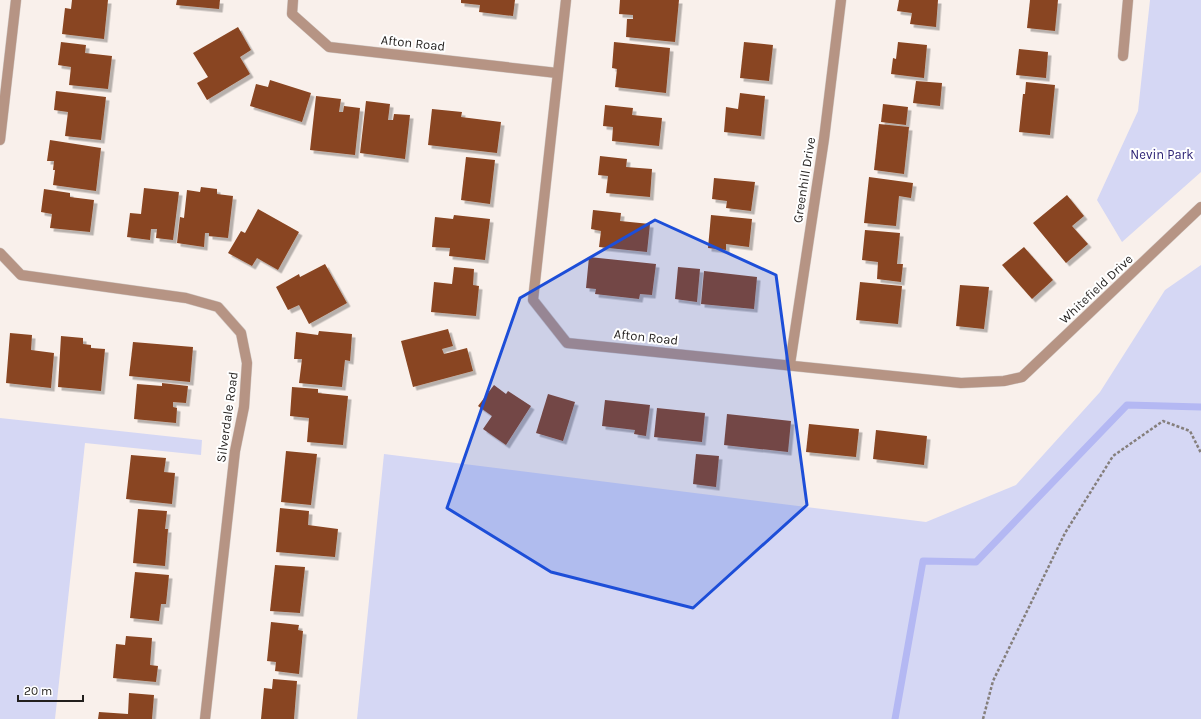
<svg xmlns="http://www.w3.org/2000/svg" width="1201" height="719" font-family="Karla,sans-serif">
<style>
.green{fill:#d5d7f4}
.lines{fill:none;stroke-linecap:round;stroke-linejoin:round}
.stream{stroke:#b4b8f3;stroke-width:7}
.building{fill:#894521;filter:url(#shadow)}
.minor-casing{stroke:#d2cac6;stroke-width:11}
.path{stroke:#857f7c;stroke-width:2.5;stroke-dasharray:3 2;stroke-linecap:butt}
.minor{stroke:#b69484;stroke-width:10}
.marked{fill:#1d4ed8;fill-opacity:0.2;stroke:#1d4ed8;stroke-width:3;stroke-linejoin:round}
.labels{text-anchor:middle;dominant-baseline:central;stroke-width:4;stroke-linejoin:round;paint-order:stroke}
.street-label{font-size:13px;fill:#221f1d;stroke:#fff}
.park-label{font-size:13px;fill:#2d2375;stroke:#fff}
</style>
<defs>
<filter id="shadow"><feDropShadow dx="3.5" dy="3.5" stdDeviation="0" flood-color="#0004"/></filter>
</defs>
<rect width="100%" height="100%" fill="#f9f0eb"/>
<g class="green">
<polygon points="1150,0 1201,0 1201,172 1122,242 1097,200 1138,111"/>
<polygon points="1201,265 1201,719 357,719 384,454 926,522 1016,485 1100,392 1165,290"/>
<polygon points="0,418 202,440 201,455 85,443 55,719 0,719"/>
</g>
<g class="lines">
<polyline class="stream" points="895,719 923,561 976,562 1127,405 1201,407"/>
</g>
<g class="building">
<polygon points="72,0 108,0 104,39 62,34 65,8 71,9"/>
<polygon points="177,0 220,0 219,9 176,5"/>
<polygon points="461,0 515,0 513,16 479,12 480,5 461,3"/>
<polygon points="620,0 679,0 675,42 626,37 627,19 633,19 633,15 619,14"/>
<polygon points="899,0 938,0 936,27 910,24 912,13 897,11"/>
<polygon points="1030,0 1058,0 1055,31 1027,28"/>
<polygon points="238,27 251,50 240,57 250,74 207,100 197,83 208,77 193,53"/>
<polygon points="61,42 86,45 85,53 112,56 108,89 69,85 71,67 58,65"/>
<polygon points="614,42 670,48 666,93 615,87 617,69 612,68"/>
<polygon points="744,42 773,45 769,81 740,78"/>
<polygon points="898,42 927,45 924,78 891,74 893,58 896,59"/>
<polygon points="1019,49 1048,52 1046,78 1016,75"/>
<polygon points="270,80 311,93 302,122 250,106 256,84 268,87"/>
<polygon points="916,81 942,83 940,106 913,103"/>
<polygon points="1026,82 1055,85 1050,135 1019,132 1023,94 1025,94"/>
<polygon points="56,91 106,97 101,140 65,136 68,112 54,110"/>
<polygon points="740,93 765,96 761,136 724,132 726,107 738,109"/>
<polygon points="316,96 341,99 339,112 343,112 344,106 360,108 355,155 310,150"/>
<polygon points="366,101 390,104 388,120 393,120 394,114 410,115 405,159 360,153"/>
<polygon points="883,104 908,107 906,125 881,122"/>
<polygon points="605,105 633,108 632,115 662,118 659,146 612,141 613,127 603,126"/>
<polygon points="432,109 462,112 461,117 501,122 497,153 428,145"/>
<polygon points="879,124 909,127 904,174 874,170"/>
<polygon points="50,140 101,148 96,191 53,185 55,170 53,170 54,161 47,161"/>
<polygon points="600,156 627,159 626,167 652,169 650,197 606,193 608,176 598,175"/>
<polygon points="466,157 495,160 490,204 461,200"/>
<polygon points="869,177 913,183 911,198 899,196 896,226 864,223"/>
<polygon points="714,178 755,182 751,211 726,208 727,201 712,199"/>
<polygon points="201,187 217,189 217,194 233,196 228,238 209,236 209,233 205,233 204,247 177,243 180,217 184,218 187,190 200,192"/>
<polygon points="144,188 179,192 173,240 156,238 157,229 151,229 150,240 127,237 130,213 141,214"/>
<polygon points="44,189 70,193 70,197 94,200 90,232 50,228 52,214 41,212"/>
<polygon points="1067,195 1084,216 1072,226 1088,244 1066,263 1033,223"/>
<polygon points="258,209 299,232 278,270 257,258 252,266 228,253 241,231 245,233"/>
<polygon points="593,210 621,213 620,221 650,224 647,252 599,247 601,231 591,229"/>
<polygon points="454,215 490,219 485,260 449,256 450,248 432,247 435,217 453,219"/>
<polygon points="711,215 752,219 749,247 726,244 726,250 708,248"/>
<polygon points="865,230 900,233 897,264 903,264 901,282 877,279 878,262 862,260"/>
<polygon points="1024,247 1053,280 1032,299 1002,265"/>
<polygon points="589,257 656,264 652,295 640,294 639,299 595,294 596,289 586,288"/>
<polygon points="325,264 347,303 309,324 299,305 288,310 276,287 299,274 300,277"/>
<polygon points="454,267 474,269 473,285 479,286 476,316 431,312 434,282 452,284"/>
<polygon points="678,267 700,269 697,302 675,299"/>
<polygon points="704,271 757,277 754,309 701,304"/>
<polygon points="860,282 902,286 898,324 856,320"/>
<polygon points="960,285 989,287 984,329 956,326"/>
<polygon points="448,329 453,346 442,349 444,354 467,348 473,371 413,387 401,341"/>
<polygon points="319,331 352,334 350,361 345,360 342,387 299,383 302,359 294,359 296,332 318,335"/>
<polygon points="10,333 32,335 31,350 54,353 51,388 6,383"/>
<polygon points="61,336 83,338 83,344 91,345 91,348 105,349 101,391 58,387"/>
<polygon points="133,342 193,347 190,382 129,376"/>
<polygon points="162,383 188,386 186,403 173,402 173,407 177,408 176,423 134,419 137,384 162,386"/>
<polygon points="494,385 506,394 508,391 531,406 506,445 483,429 492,416 478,406"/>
<polygon points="292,387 318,389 318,393 348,396 343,445 307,442 309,418 290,416"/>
<polygon points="548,394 575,402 563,441 536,433"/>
<polygon points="605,400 650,405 646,436 634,434 635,430 602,426"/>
<polygon points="657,408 705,413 702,442 654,437"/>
<polygon points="727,414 791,421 788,452 724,445"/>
<polygon points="809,424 859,429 856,457 806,452"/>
<polygon points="876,430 927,436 924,465 873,459"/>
<polygon points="286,451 317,454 311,505 281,502"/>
<polygon points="696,454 719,456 716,487 693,484"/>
<polygon points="131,455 166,458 164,472 175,473 172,504 126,499"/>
<polygon points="280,508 309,511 308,525 338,529 335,557 276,552"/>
<polygon points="138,509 167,511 165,529 168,529 165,566 133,563"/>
<polygon points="275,565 305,567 300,613 270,611"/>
<polygon points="135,572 169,575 166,604 161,604 159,621 130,618"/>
<polygon points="271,622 299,625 298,630 303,631 299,674 275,671 276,662 267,661"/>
<polygon points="126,636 152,638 150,665 158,666 156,682 113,678 116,644 125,645"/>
<polygon points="273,679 297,681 294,719 261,719 264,688 272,689"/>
<polygon points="129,693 154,695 152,719 98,719 99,712 128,714"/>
</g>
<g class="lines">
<defs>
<g id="minor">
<polyline points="293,0 292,14 329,47 557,73"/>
<polyline points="566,0 533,300 567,343 961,383 1004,381 1022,377 1201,207"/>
<polyline points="1123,56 1128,0"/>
<polyline points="0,140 16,0"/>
<polyline points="0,253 21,275 186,298 218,307 241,333 247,363 244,407 235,451 205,719"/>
<polyline points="790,364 824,139 841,0"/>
</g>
</defs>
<use href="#minor" class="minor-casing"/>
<polyline class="path" points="983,719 993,681 1065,533 1113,456 1163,421 1190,431 1201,453"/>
<use href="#minor" class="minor"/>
</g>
<path class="marked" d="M655 220 776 275 807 505 693 608 551 572 447 508 520 298Z"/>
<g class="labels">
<g class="street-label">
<text transform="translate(413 43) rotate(6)">Afton Road</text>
<text transform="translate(804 180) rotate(-81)">Greenhill Drive</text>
<text transform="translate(1096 289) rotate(-43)">Whitefield Drive</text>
<text transform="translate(646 337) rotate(6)">Afton Road</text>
<text transform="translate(227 417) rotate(-82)">Silverdale Road</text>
</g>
<g class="park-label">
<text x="1162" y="154">Nevin Park</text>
</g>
</g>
<path d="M18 695v6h65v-6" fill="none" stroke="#221f1d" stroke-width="2"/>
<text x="24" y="695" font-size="12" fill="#221f1d" stroke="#ffffff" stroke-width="3" paint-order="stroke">20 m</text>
</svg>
